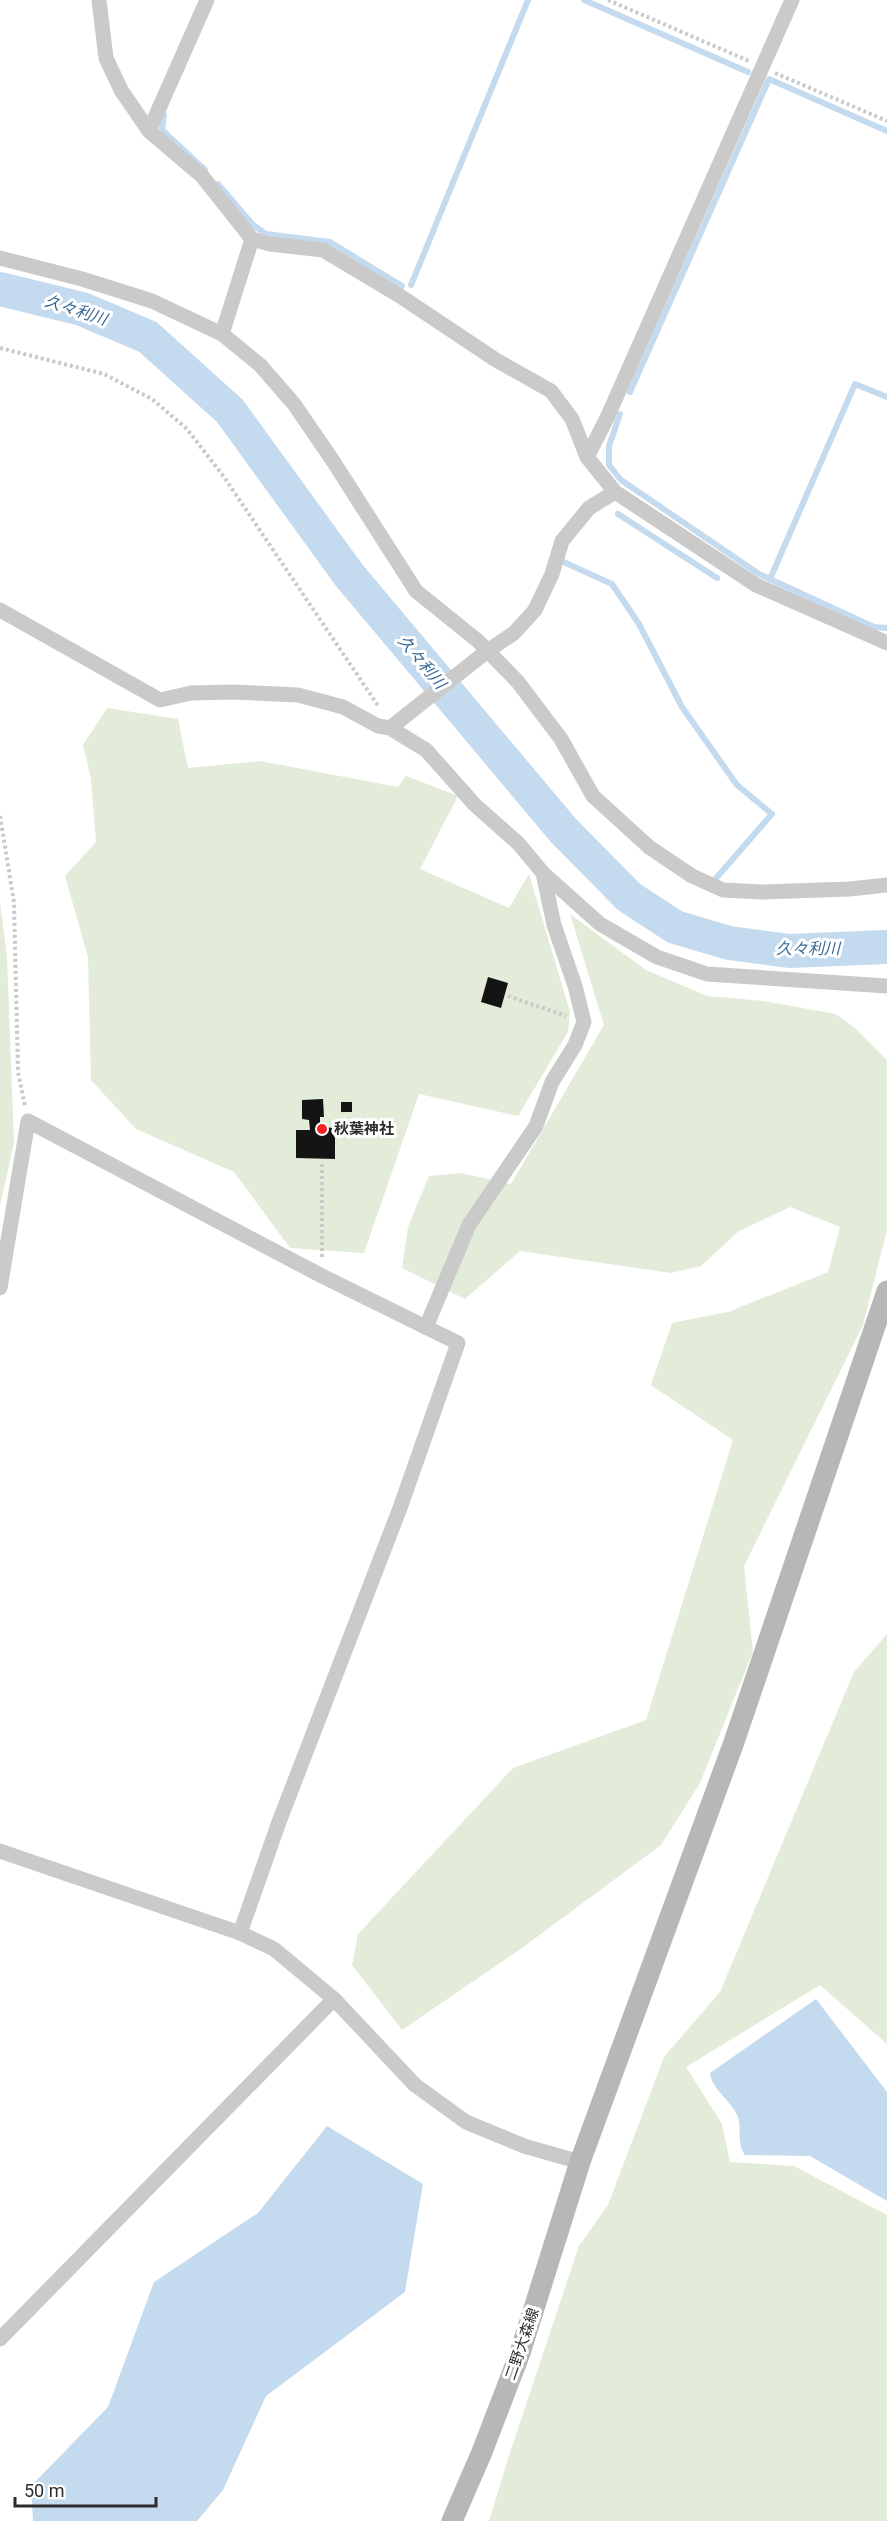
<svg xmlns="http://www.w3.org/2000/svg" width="887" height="2521" font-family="Roboto,'Noto Sans JP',sans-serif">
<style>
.green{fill:#e2ecd9}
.water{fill:#c4daee}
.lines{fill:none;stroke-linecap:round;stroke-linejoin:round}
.stream{stroke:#c4daee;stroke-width:6}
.river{stroke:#c4daee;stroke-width:34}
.building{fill:#141414}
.path{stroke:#cacaca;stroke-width:4;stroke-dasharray:3 3;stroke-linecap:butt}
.street{stroke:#cacaca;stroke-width:15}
.secondary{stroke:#b7b7b7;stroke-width:21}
.poi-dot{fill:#f22222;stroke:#fff;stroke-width:2}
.labels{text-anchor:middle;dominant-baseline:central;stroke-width:6;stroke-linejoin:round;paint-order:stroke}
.poi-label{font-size:15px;font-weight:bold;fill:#2d2d2d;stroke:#fff;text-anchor:start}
.street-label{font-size:15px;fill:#2d2d2d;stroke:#fff}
.water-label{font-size:16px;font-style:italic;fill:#366995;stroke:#fff}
</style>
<rect width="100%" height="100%" fill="#fff"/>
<g class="green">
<polygon points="107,708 178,719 188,768 260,761 398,787 406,776 458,796 420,869 509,908 529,874 570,1012 568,1032 518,1116 419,1094 364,1253 290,1248 234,1172 136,1129 91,1080 88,957 65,876 96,842 91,779 83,745"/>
<polygon points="0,902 7,957 14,1143 0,1206"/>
<polygon points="570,914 646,970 707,996 764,1001 836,1014 855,1028 887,1060 887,1230 863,1325 744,1566 753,1652 700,1783 661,1845 522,1948 402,2030 352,1965 358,1934 513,1768 646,1720 733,1440 651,1385 672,1323 728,1312 828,1272 840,1227 790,1207 739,1231 701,1266 671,1273 520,1251 465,1299 402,1268 408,1227 429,1176 461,1173 511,1184 604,1025"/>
<polygon points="887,1634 887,2044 820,1985 686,2067 722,2124 730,2162 794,2166 887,2215 887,2521 489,2521 508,2459 579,2246 608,2205 664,2057 720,1992 854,1672"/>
</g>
<g class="water">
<path d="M816 1999 887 2092V2201L810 2156 745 2155C736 2143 742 2130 738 2117 731 2100 712 2090 710 2073Z"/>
<polygon points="327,2126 423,2184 405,2292 266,2396 223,2490 197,2521 33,2521 31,2486 108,2407 154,2282 258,2213"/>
</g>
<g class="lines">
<g class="stream">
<polyline points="584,0 748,72"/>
<polyline points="164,115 162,130 205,170"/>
<polyline points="218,184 253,225 266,234 330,242 402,286"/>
<polyline points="411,285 528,0"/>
<polyline points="630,392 769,79 887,131"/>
<polyline points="620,414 609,446 609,465 621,480 759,574 874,627 887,628"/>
<polyline points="618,514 717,578"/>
<polyline points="557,559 612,584 639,624 682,707 737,785 772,814 711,884"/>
<polyline points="770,579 855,384 887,397"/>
</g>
<polyline class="river" points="0,289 82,309 148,337 230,411 349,575 563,830 629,897 675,927 729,943 789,951 887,947"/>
</g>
<g class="building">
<polygon points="488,977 508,983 501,1008 481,1002"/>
<polygon points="323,1099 324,1117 320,1117 320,1127 335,1128 335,1159 296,1158 296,1130 310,1130 309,1120 302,1119 302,1100"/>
<rect x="341" y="1102" width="11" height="10"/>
</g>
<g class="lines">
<g class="path">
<polyline points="608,0 749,61"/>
<polyline points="775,73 887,121"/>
<polyline points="0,348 104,374 152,399 187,429 224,477 379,707"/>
<polyline points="0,816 14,902 18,1072 25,1106"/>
<polyline points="508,996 566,1016"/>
<polyline points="322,1164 322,1259"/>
</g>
<g class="street">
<polyline points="99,0 106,58 121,90 149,131 202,176 252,239 270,244 323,250 400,296 496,360 551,391 572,419 587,457 615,492 756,585 887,643"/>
<polyline points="149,131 207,0"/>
<polyline points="0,258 82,279 152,301 222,334 260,365 294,404 333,461 416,591 478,641 518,682 561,739 593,796 649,847 692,876 723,890 762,892 850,889 887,885"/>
<polyline points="222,334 252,239"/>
<polyline points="587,457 607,418 792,0"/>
<polyline points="0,610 160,700 191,693 233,692 298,695 343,707 378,726 390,728 426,750 475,805 518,843 543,873 600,924 657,957 707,974 887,986"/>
<polyline points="390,728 486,652 514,633 535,610 552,574 562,541 589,508 615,492"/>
<polyline points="0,1288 28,1121 322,1276 458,1343 400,1508 279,1822 240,1933"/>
<polyline points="426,1327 469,1225 536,1126 552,1082 575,1045 584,1022 575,986 554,925 543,873"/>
<polyline points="0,1851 240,1933 274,1949 334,1999 415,2085 466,2122 524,2146 580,2162"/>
<polyline points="0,2339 334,1999"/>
</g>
<polyline class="secondary" points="452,2521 482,2452 520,2353 580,2162 734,1742 887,1291"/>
</g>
<circle class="poi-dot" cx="322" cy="1129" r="6"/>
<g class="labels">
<g class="poi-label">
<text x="334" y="1129">秋葉神社</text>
</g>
<g class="street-label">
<text transform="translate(522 2344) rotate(-71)">二野大森線</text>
</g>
<g class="water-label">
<text transform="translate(76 310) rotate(18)">久々利川</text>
<text transform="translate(422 662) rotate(50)">久々利川</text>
<text x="808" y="948">久々利川</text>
</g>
</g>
<path d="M15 2497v9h141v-9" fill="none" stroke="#2d2d2d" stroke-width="3"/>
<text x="24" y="2497" font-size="18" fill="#2d2d2d" stroke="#ffffff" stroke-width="4.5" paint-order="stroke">50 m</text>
</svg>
